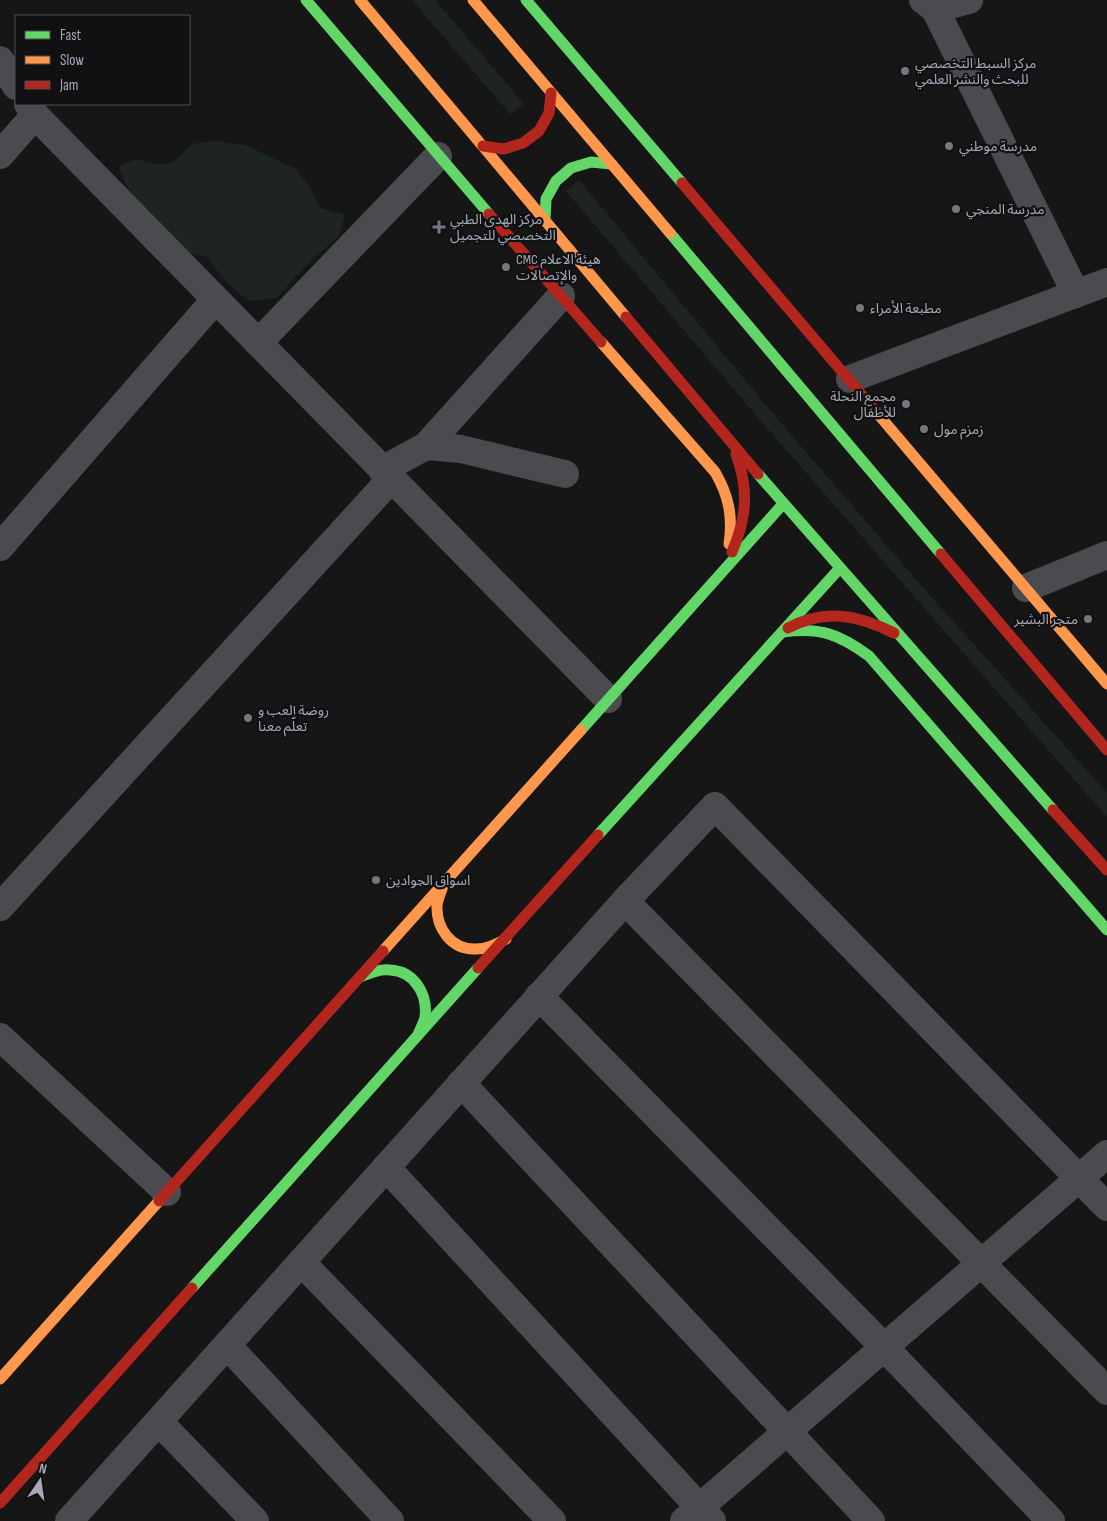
<svg xmlns="http://www.w3.org/2000/svg" width="1107" height="1521" font-family="'Sofia Sans Condensed','Noto Sans Arabic',sans-serif">
<style>
.green{fill:#1e2520}
.lines{fill:none;stroke-linecap:round;stroke-linejoin:round}
.street{stroke:#4a4b4f;stroke-width:28}
.fast{stroke:#63d668;stroke-width:11}
.slow{stroke:#ff974d;stroke-width:11}
.jam{stroke:#b3261e;stroke-width:11}
.poi-dot{fill:#74777f;stroke:#111012;stroke-width:2}
.labels{text-anchor:middle;dominant-baseline:central;stroke-width:4.5;stroke-linejoin:round;paint-order:stroke}
.poi-label{font-size:14px;fill:#a7abb7;stroke:#111012;text-anchor:start}
</style>
<rect width="100%" height="100%" fill="#161616"/>
<g class="green">
<polygon points="412,0 435,0 524,104 510,114"/>
<path d="M216 141 245 145 296 169 312 191 320 208 345 215 339 236 313 259 276 298 249 301C231 288 219 274 207 257L190 253 154 219 141 206 126 185 119 167 136 159C167 167 170 170 191 144Z"/>
<polygon points="579,180 769,409 918,582 1107,793 1107,817 760,420 566,191"/>
</g>
<g class="lines">
<g class="street">
<polyline points="923,0 935,9 969,0"/>
<polyline points="933,0 935,9 1076,294"/>
<polyline points="0,60 16,86"/>
<polyline points="28,104 35,115 608,699"/>
<polyline points="0,155 35,115"/>
<polyline points="258,343 438,156"/>
<polyline points="850,379 1107,282"/>
<polyline points="426,446 561,296"/>
<polyline points="382,470 426,446 461,449 565,474"/>
<polyline points="0,547 215,300"/>
<polyline points="1026,588 1107,555"/>
<polyline points="625,901 1107,1391"/>
<polyline points="0,907 391,479"/>
<polyline points="539,996 884,1347 1051,1521"/>
<polyline points="0,1037 167,1192"/>
<polyline points="461,1083 871,1521"/>
<polyline points="386,1167 712,1521"/>
<polyline points="301,1262 552,1521"/>
<polyline points="227,1345 390,1521"/>
<polyline points="159,1422 255,1521"/>
<polyline points="69,1521 625,901 715,806 1107,1207"/>
<polyline points="684,1521 1107,1154"/>
</g>
<g class="fast">
<polyline points="306,0 489,214"/>
<polyline points="526,0 682,183"/>
<polyline points="545,219 546,199 556,181 571,168 591,162 611,164"/>
<polyline points="670,233 941,554"/>
<polyline points="758,474 1053,810"/>
<path d="M783 632C820 627 839 634 869 656L1107 930"/>
<polyline points="581,730 783,504"/>
<polyline points="598,835 840,568"/>
<path d="M360 977C370 973 379 969 390 970 414 971 428 994 425 1017 424 1023 420 1029 418 1035"/>
<polyline points="192,1288 478,968"/>
</g>
<g class="slow">
<polyline points="360,0 626,317"/>
<polyline points="473,0 670,233"/>
<path d="M601 342 715 472C729 496 733 517 729 544"/>
<polyline points="878,414 1107,684"/>
<path d="M443 886C441 892 438 899 437 905 436 928 451 950 476 949 487 949 496 944 506 939"/>
<polyline points="383,951 581,730"/>
<polyline points="0,1379 159,1201"/>
</g>
<g class="jam">
<polyline points="483,146 504,149 523,143 539,131 549,113 551,93"/>
<polyline points="682,183 878,414"/>
<polyline points="489,214 601,342"/>
<polyline points="626,317 758,474"/>
<path d="M732 552C747 517 749 490 736 454"/>
<polyline points="941,554 1107,750"/>
<path d="M788 628C825 608 858 615 894 633"/>
<polyline points="1053,810 1107,870"/>
<polyline points="478,968 598,835"/>
<polyline points="159,1201 383,951"/>
<polyline points="0,1503 192,1288"/>
</g>
</g>
<g class="poi-dot">
<circle cx="905" cy="71" r="5"/>
<circle cx="949" cy="146" r="5"/>
<circle cx="956" cy="209" r="5"/>
<path d="M436.5 219.5h5v5h5v5h-5v5h-5v-5h-5v-5h5z"/>
<circle cx="506" cy="267" r="5"/>
<circle cx="860" cy="308" r="5"/>
<circle cx="906" cy="404" r="5"/>
<circle cx="924" cy="429" r="5"/>
<circle cx="1088" cy="619" r="5"/>
<circle cx="248" cy="718" r="5"/>
<circle cx="376" cy="880" r="5"/>
</g>
<g class="labels">
<g class="poi-label">
<text x="915" y="63">مركز السبط التخصصي<tspan x="915" dy="16">للبحث والنشر العلمي</tspan></text>
<text x="959" y="146">مدرسة موطني</text>
<text x="966" y="209">مدرسة المنجي</text>
<text x="450" y="219">مركز الهدى الطبي<tspan x="450" dy="16">التخصصي للتجميل</tspan></text>
<text x="516" y="259">CMC هيئة الاعلام<tspan x="516" dy="16">والإتصالات</tspan></text>
<text x="870" y="308">مطبعة الأمراء</text>
<text x="896" y="396" text-anchor="end">مجمع النحلة<tspan x="896" dy="16">للأطفال</tspan></text>
<text x="934" y="429">زمزم مول</text>
<text x="1078" y="619" text-anchor="end">متجر البشير</text>
<text x="258" y="710">روضة إلعب و<tspan x="258" dy="16">تعلّم معنا</tspan></text>
<text x="386" y="880">اسواق الجوادين</text>
</g>
</g>
<rect x="15" y="15" width="175" height="90" fill="#111012" stroke="#4d4e54"/>
<rect x="25" y="31" width="25" height="8" fill="#63d668" stroke="#4d4e54"/>
<text x="60" y="40" font-size="15" fill="#a7abb7">Fast</text>
<rect x="25" y="56" width="25" height="8" fill="#ff974d" stroke="#4d4e54"/>
<text x="60" y="65" font-size="15" fill="#a7abb7">Slow</text>
<rect x="25" y="81" width="25" height="8" fill="#b3261e" stroke="#4d4e54"/>
<text x="60" y="90" font-size="15" fill="#a7abb7">Jam</text>
<g transform="translate(40 1481) rotate(13)" stroke="#111012" stroke-width="4" paint-order="stroke">
<path d="M0-4L9 19L0 12L-9 19Z" fill="#a7abb7"/>
<text y="-8" font-size="14" font-weight="bold" text-anchor="middle" fill="#a7abb7">N</text>
</g>
</svg>
